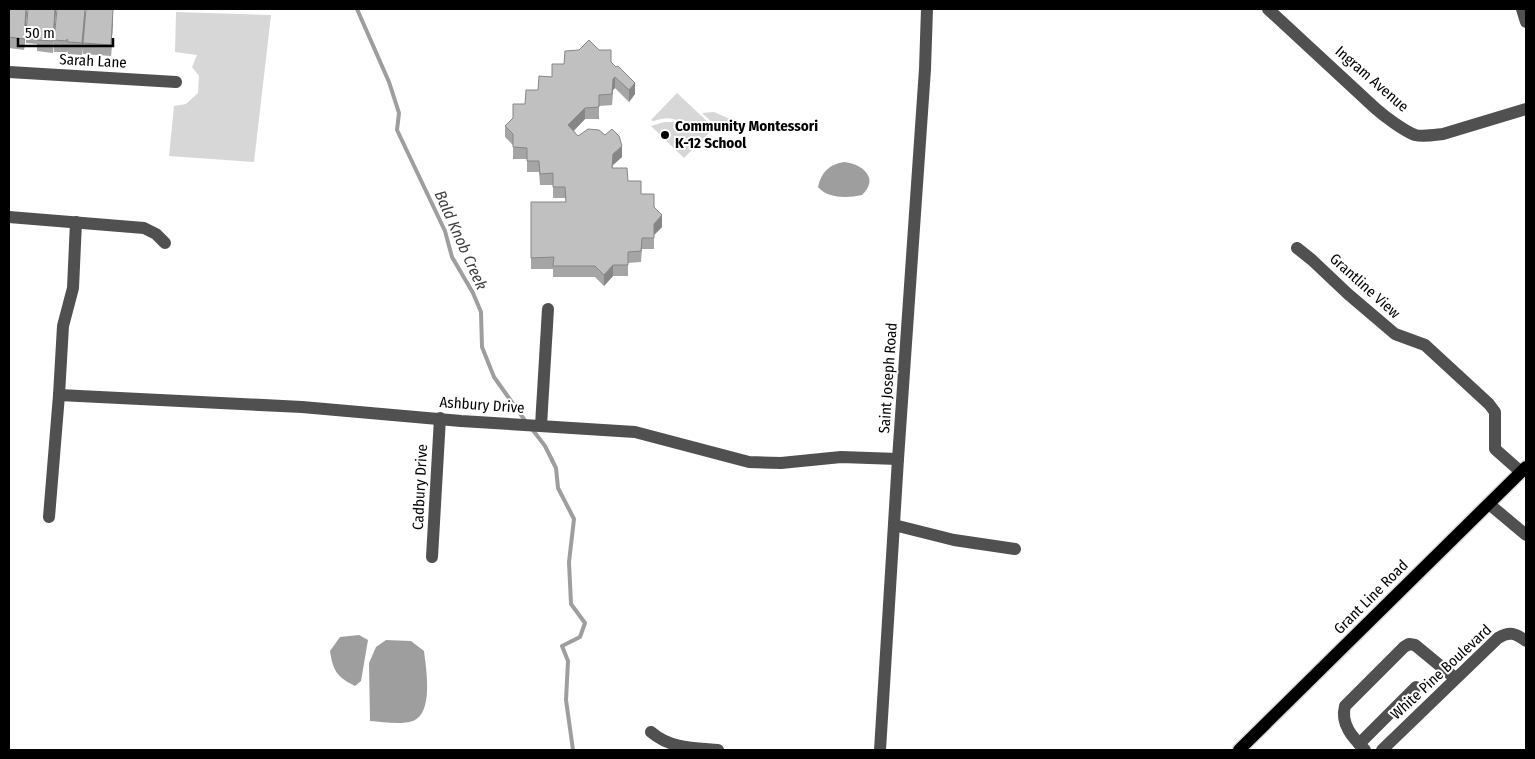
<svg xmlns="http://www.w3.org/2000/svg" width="1535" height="759" font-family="'Fira Sans Condensed',sans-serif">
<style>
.green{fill:#d7d7d7}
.water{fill:#9e9e9e}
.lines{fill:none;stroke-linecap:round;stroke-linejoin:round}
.stream{stroke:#9e9e9e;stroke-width:4}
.major-casing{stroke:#dbdbdb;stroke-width:15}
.minor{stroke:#505050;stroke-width:12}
.major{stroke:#000;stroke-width:12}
.wall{fill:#a5a5a5}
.shaded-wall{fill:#868686}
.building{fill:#c0c0c0;stroke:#868686}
.poi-dot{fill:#000;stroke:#fff;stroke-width:2}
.labels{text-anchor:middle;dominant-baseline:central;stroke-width:4;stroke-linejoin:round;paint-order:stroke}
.street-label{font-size:15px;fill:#000;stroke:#fff}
.poi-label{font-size:15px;font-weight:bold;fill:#000;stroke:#fff;text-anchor:start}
.water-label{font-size:16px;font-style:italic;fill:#3f3f3f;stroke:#fff}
</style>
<rect width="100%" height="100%" fill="#fff"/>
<g class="green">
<polygon points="176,12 271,15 254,162 169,156 174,106 186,104 198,93 199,76 192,67 197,55 175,52"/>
<path d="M677 93 710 124C696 132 686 122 673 119 666 117 659 120 653 121L651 120Z"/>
<polygon points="714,112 730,119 732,125 731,129 720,121 716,126 702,113"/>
<polygon points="664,122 673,122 692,130 708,129 711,131 684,158 651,126"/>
</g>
<g class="water">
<path d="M844 162C862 164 880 178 862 195 848 198 828 199 818 187 821 172 830 164 844 162Z"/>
<path d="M359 635 368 640 361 681 355 686C337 677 333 671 330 651L340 637Z"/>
<path d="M386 640 411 641 424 651C426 668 434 713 413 721 401 725 383 722 370 721L369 663 376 647Z"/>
</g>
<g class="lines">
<g class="stream">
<polyline points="357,9 389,82 399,113 397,130 445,231 452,257 473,293 481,312 482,347 494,377 526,422"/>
<polyline points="532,429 545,446 556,468 558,488 574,519 569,562 571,604 585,623 580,637 562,646 568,661 566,700 573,750"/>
</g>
<defs>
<polyline id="major" points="1239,750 1526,467"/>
</defs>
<use href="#major" class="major-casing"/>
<g class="minor">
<path d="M1268 9 1375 108C1384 116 1404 131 1415 135 1423 137 1434 135 1443 134L1526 109"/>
<polyline points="1522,9 1526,22"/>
<polyline points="9,72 176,82"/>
<polyline points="9,217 144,228 156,234 165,243"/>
<polyline points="1297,248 1312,260 1348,294 1395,334 1425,345 1489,404 1495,412 1495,449 1521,472"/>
<polyline points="59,395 302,407 461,421 635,432 749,462 781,463 841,457 898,459"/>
<polyline points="541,425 548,309"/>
<polyline points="1489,504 1526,535"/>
<polyline points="49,517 59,395 63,326 73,288 76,222"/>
<polyline points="894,525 954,540 1015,549"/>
<polyline points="432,557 440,418"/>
<path d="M651 732C671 749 694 748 718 750"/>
<polyline points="1359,744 1416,687"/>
<polyline points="880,750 898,459 925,69 927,9"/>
<path d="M1365 750C1353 738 1340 724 1345 706L1404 647 1409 644 1415 645 1455 678"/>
<path d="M1382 750 1498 638C1510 631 1515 633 1526 641"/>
</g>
<use href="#major" class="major"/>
</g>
<g class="wall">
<polygon points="9,9 27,9 24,50 9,48 9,49"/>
<polygon points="56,9 53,53 37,51 37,44 26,43 26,32"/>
<polygon points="85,18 82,55 68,54 67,50 67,52 54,52 54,40"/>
<polygon points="113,19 111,56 83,54 83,43"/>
<polygon points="611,62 635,94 629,102 615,88 613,90 612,105 599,106 599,119 585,119 574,131 578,136 622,157 613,165 613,168 628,181 654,208 662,227 654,235 654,249 642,249 641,262 628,263 628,276 613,276 604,286 595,277 553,277 553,269 531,269 531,202 566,202 565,198 553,198 553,185 540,185 539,172 527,172 527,159 513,159 513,145 505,137 505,126 513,118 513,104 525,104 552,77"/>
</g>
<g class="shaded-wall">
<polygon points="26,9 27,13 24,50 24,39"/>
<polygon points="55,9 56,9 56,11 53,53"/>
<polygon points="85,9 85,18 82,55 82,43"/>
<polygon points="113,9 113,19 111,56 111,45"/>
<polygon points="615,77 615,88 613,90 612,105 613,79"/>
<polygon points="635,83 635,94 629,102 629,90"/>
<polygon points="585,108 585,119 568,136 568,125"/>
<polygon points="622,146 622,157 613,165 612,179 613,154"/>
<polygon points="662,215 662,227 654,235 654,224"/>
<polygon points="613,265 613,276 604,286 604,275"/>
</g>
<g class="building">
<polygon points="9,9 26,9 24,39 9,37 9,38"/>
<polygon points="28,9 55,9 53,41 37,40 37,33 26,32"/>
<polygon points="57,9 85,9 82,43 68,42 67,39 67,41 54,40"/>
<polygon points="86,9 113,9 111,45 83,43"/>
<polygon points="589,40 599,50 611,50 611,62 616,67 618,66 635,83 629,90 615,77 613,79 612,94 599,95 599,107 585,108 568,125 578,136 588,129 599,130 605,135 612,129 619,136 622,146 613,154 612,168 627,168 628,181 641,181 641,194 654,194 654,207 662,215 654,224 654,238 642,238 641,251 628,252 628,265 613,265 604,275 595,266 553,266 554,257 531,258 531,202 566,202 565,187 553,187 553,173 540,174 539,161 527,161 527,148 513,147 513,134 505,126 513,118 513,104 525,104 526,90 538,90 539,76 552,77 552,64 564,64 565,51 579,50"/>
</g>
<circle class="poi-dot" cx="665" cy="135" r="5"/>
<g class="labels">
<g class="street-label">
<text transform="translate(93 61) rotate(3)">Sarah Lane</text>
<text transform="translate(1372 79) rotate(41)">Ingram Avenue</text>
<text transform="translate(1365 286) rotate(42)">Grantline View</text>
<text transform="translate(888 378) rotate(-86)">Saint Joseph Road</text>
<text transform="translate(482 405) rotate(4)">Ashbury Drive</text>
<text transform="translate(420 487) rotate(-87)">Cadbury Drive</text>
<text transform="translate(1371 597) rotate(-45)">Grant Line Road</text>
<text transform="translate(1441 672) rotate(-43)">White Pine Boulevard</text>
</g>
<g class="poi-label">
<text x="675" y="126">Community Montessori<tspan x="675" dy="17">K-12 School</tspan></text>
</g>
<g class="water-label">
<text transform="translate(461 240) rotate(66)">Bald Knob Creek</text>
</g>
</g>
<rect width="1535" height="759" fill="none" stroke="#000000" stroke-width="20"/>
<path d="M18 38v8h95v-8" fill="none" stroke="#000000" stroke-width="2.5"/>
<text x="25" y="38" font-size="15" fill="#000000" stroke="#ffffff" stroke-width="4" paint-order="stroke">50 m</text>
</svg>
